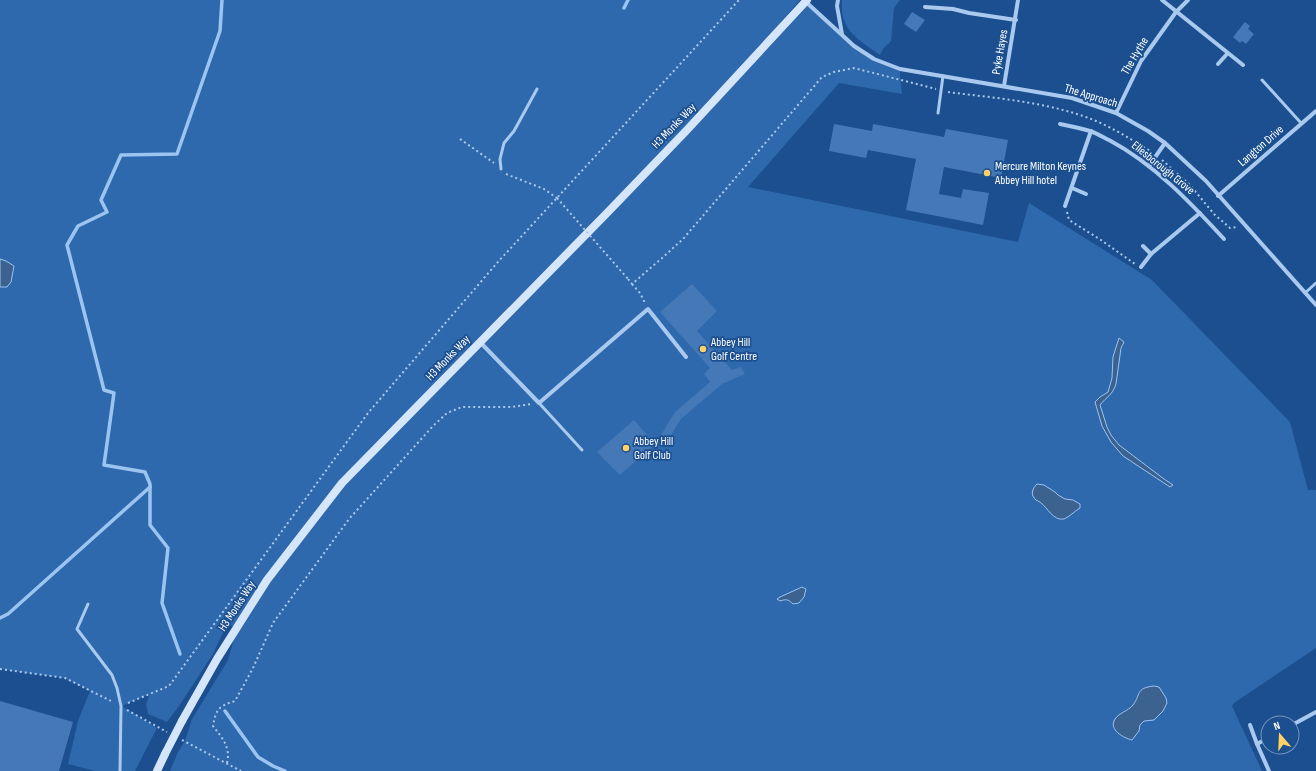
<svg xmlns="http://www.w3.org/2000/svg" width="1316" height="771" font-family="'Sofia Sans Condensed',sans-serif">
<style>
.green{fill:#2e69ad}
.water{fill:#3c6290;stroke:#9cc4f0}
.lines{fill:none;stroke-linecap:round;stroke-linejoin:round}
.stream{stroke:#9cc4f0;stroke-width:3.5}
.building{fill:#4478b7}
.path{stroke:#a9c9ee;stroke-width:2;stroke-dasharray:2 3;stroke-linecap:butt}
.lane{stroke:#a9c9ee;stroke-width:3}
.street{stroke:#a9c9ee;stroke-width:4}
.secondary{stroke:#d6e6fa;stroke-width:8}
.path-bridge{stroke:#a9c9ee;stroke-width:2;stroke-dasharray:2 3;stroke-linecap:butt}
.secondary-bridge{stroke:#d6e6fa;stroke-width:8}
.poi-dot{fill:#ffd166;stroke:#1b4f8f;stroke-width:1.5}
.labels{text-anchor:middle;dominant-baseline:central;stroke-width:3.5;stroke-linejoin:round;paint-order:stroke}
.street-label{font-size:12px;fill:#fff;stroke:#1b4f8f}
.poi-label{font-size:12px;fill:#fff;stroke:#1b4f8f;text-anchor:start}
</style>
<rect width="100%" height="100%" fill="#1b4f8f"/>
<g class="green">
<polygon points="0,0 800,0 700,115 805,2 854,46 874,59 900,69 900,75 902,94 839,83 748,187 1018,242 1029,203 1152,280 1290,422 1308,490 1316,490 1316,648 1234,703 1232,706 1262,771 170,771 178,752 185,741 192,719 228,660 237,628 225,623 227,624 213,654 179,706 167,722 148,714 146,704 150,694 122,706 157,728 135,771 95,771 68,764 78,721 90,691 64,678 0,669"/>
<path d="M842 0H900L894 8 891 41 883 49 880 55C859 40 839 30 842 0Z"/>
</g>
<g class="water">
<polygon points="0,259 6,261 14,266 11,282 7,287 0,287"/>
<path d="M1119 338 1124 342 1121 348 1116 384C1112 396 1107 396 1100 405L1107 427 1111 435 1119 445 1164 479 1173 485 1170 487 1123 456 1111 442 1102 426 1095 402 1100 397 1108 392 1112 378 1113 357Z"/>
<path d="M1037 484 1044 485 1055 492 1058 495 1065 499 1073 500 1080 504V508C1075 511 1069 517 1064 519 1053 521 1048 508 1041 503 1040 502 1038 501 1036 500 1030 495 1032 489 1037 484Z"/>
<path d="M802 587 806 589 804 597 799 603 793 604C788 599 786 599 780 601L777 599 780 597Z"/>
<path d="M1154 686 1159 687 1166 698 1167 703 1163 711 1154 720 1144 721 1140 725 1139 731 1132 740C1124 738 1108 730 1115 719 1119 713 1128 711 1133 705 1141 695 1135 688 1154 686Z"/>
</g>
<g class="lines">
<g class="stream">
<polyline points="624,8 628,0"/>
<polyline points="0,618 8,614 150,487"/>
<polyline points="180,654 162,603 168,548 150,525 150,484 145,472 104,465 114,393 104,390 67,245 78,226 107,212 101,200 121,155 177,154 220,31 222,0"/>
<polyline points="225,711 258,757 273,766 285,771"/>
</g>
</g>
<g class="building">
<polygon points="912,12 925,20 916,32 904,24"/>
<polygon points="1245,22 1250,26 1248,29 1254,34 1246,44 1242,41 1240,43 1233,37"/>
<polygon points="834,124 872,131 873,124 944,137 946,129 1008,140 1001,178 944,167 939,194 961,198 963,189 989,193 983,225 906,210 916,159 868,150 866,158 829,151"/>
<polygon points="692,284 717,311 697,331 732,370 741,367 745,374 722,384 681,419 668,440 661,435 675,412 710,382 704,374 710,368 660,312"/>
<polygon points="634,420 655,444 620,475 597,452"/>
<polygon points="0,701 73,722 59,771 0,771"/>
</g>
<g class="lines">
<g class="path">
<path d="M948 92C993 98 1039 101 1083 116 1107 124 1129 138 1150 151"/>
<polyline points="460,139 494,163"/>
<polyline points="1162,160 1190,185 1214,214 1230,228 1237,227"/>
<polyline points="506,174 544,189 557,198"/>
<polyline points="1067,212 1069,220 1101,240 1135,264"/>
<polyline points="628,279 632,284 661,259 683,239 822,77 834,72 854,68 936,89"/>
<polyline points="632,284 640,293 645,303"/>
<polyline points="0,669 65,678 113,702"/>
<polyline points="128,703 169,686 368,413 497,263 739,0"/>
<polyline points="127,710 167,732"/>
<polyline points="182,740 241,771"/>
<path d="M227 763C231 747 222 738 213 726 216 709 219 706 235 701L253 668 273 623 349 519 433 426 447 413 462 407H512L531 404"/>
</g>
<g class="lane">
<polyline points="1262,80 1301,123"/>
<polyline points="938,113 943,76"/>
<polyline points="501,169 500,159 504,143 514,131 537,89"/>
<polyline points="1305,293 1316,283"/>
<polyline points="539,403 582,450"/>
<polyline points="88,604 77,629 112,675 117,688 121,706 120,771"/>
</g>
<g class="street">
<polyline points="838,0 837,6 842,34"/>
<polyline points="1162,0 1243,65"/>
<polyline points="806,2 854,46 874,59 900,69 1072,98 1116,113 1148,131 1165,143 1206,181 1316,305"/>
<polyline points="925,7 953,9 969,13 1016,20"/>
<polyline points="1218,64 1227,54"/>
<polyline points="1004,86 1018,0"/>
<polyline points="1116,113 1141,61 1176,12 1188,0"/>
<path d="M1060 124C1070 126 1080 128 1090 131 1096 133 1103 137 1109 140 1154 164 1190 202 1224 239"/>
<polyline points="1149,166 1165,143"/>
<polyline points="1072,188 1086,194"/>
<polyline points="1218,196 1316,111"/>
<polyline points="1065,206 1091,131"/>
<polyline points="1143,246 1151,254"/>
<polyline points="1141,267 1151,254 1200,213"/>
<polyline points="480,342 539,403 648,309 686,357"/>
<polyline points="1250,725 1257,744 1268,738"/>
<polyline points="1292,725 1316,712"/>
<polyline points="1257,744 1269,771"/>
</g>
<g class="secondary">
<polyline points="182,721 217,659 267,580 342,483 607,213 686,131 807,0"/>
<polyline points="157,771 165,754"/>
</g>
<polyline class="path-bridge" points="557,198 628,279"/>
<polyline class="secondary-bridge" points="165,754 182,721"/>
</g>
<g class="poi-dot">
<circle cx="987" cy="173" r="4"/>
<circle cx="703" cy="349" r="4"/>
<circle cx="626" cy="448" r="4"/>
</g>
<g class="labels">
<g class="street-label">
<text transform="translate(1000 52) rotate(-80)">Pyke Hayes</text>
<text transform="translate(1135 56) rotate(-59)">The Hythe</text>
<text transform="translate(1091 96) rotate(17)">The Approach</text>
<text transform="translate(674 126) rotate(-46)">H3 Monks Way</text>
<text transform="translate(1261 146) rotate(-41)">Langton Drive</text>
<text transform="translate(1163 168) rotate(39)">Ellesborough Grove</text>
<text transform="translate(448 358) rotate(-46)">H3 Monks Way</text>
<text transform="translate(237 606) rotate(-57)">H3 Monks Way</text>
</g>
<g class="poi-label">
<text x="995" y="166">Mercure Milton Keynes<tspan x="995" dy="14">Abbey Hill hotel</tspan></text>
<text x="711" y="342">Abbey Hill<tspan x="711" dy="14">Golf Centre</tspan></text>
<text x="634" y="441">Abbey Hill<tspan x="634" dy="14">Golf Club</tspan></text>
</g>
</g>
<g transform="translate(1280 735) rotate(341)"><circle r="19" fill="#1b4f8f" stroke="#7695bc"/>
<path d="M0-3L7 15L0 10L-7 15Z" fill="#ffd166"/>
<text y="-6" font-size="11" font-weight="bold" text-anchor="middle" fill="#ffffff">N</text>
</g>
</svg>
